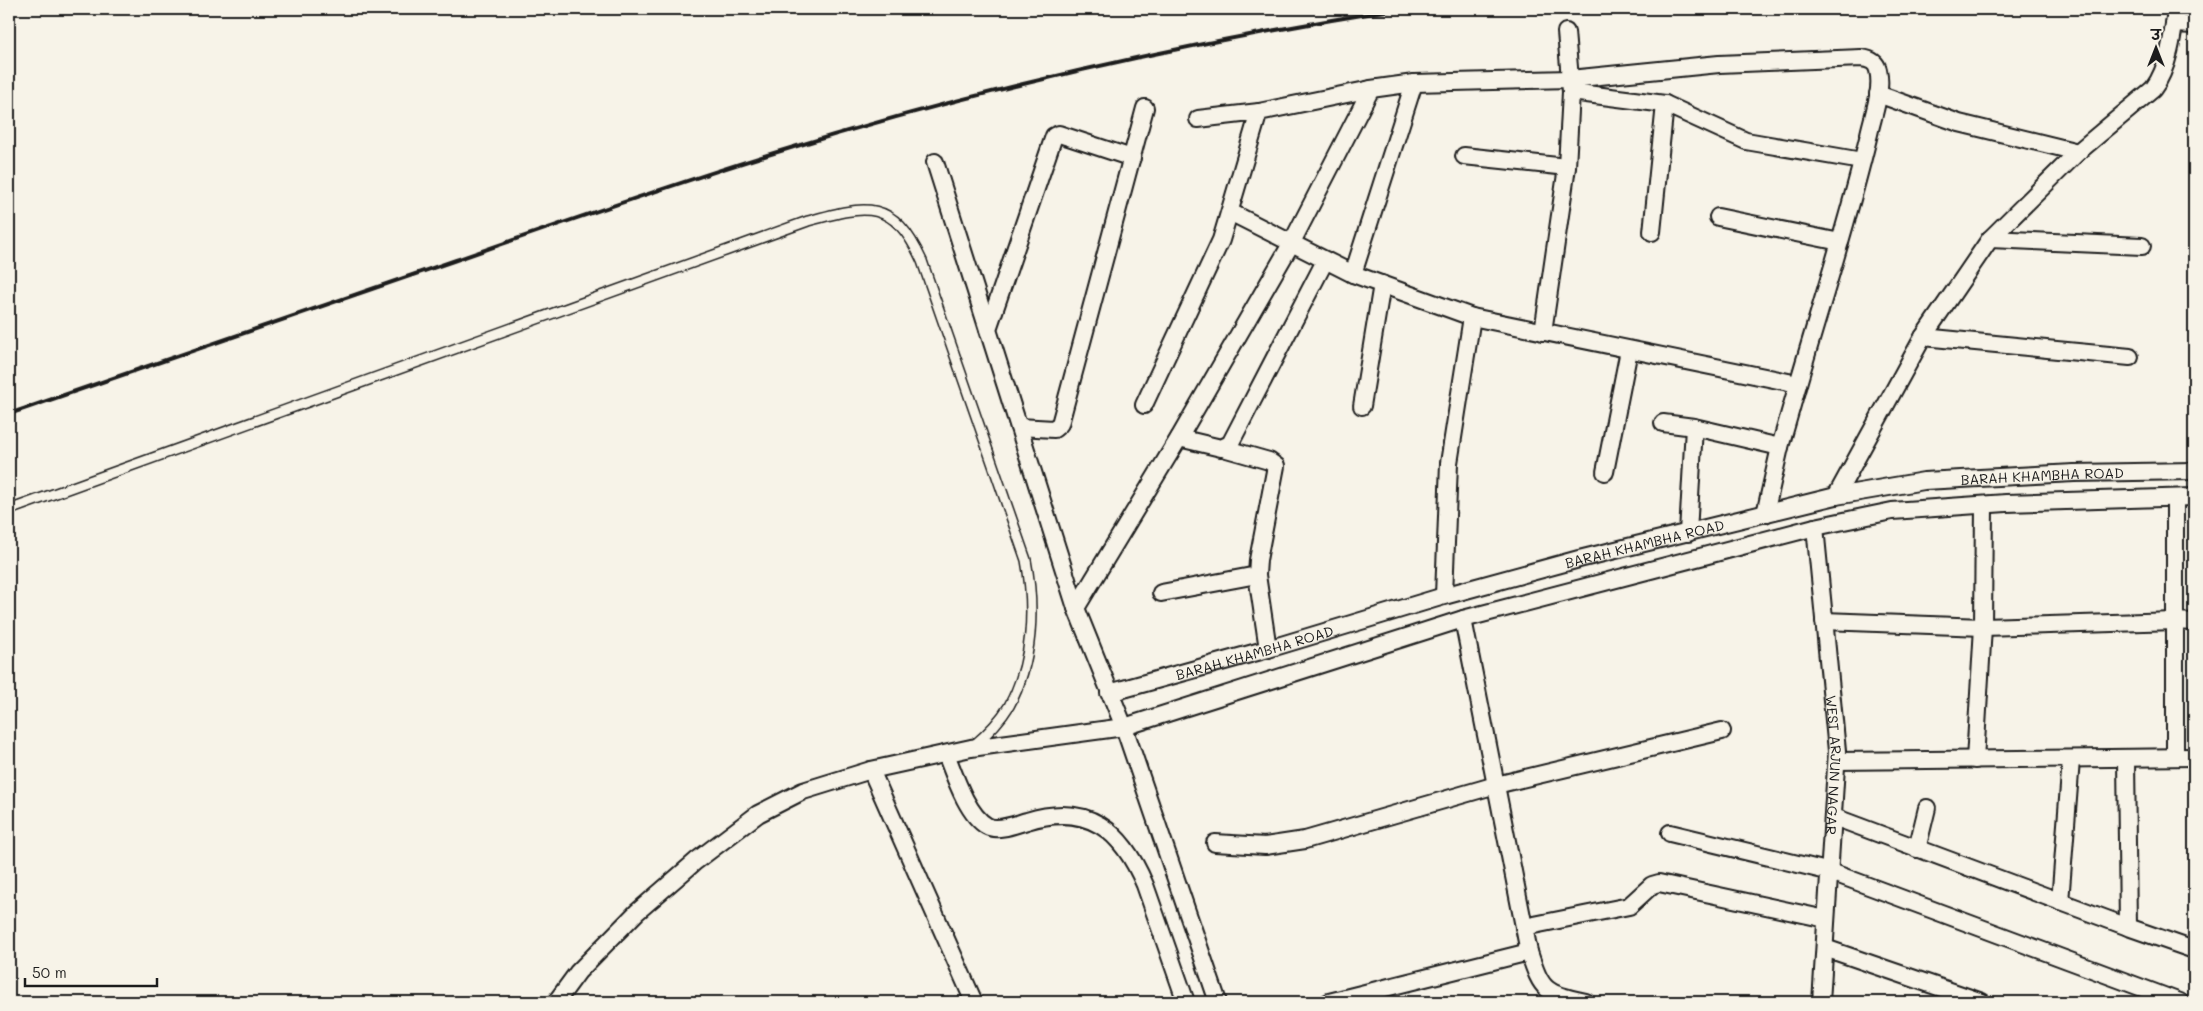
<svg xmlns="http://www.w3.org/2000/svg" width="2203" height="1011" font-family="Mali,'Playpen Sans Deva',sans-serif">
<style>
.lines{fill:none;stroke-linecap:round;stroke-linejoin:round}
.service-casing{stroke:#1c1c1c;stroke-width:12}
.minor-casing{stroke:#1c1c1c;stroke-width:20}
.service{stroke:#f7f3e8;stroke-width:9}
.minor{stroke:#f7f3e8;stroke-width:16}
.rail{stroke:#1c1c1c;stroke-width:4}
.labels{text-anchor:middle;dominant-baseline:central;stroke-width:4.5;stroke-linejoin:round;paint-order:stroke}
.street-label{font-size:14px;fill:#1c1c1c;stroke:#f7f3e8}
</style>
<rect width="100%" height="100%" fill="#f7f3e8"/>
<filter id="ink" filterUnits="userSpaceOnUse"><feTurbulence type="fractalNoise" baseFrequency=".02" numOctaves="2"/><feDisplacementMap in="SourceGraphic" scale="10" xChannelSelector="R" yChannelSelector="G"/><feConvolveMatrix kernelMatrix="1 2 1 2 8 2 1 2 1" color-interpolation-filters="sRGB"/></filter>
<g filter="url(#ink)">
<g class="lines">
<defs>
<path id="service" d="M9 510 808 221C867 205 893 198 922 261L1026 560C1035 608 1033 663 1009 706 1000 721 986 735 973 746"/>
<g id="minor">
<polyline points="2174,24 2194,25"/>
<path d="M1566 32 1570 79 1719 64 1861 58C1869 59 1876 61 1878 70 1883 90 1873 115 1869 134 1849 218 1822 301 1798 384"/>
<polyline points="1414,83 1353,274 1472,317 1798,384 1780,447 1765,514"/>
<polyline points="1371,89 1414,83 1570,79 1571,92 1567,167 1543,332"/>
<polyline points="1571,92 1665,104 1746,141 1862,161"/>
<polyline points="1878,94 1959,123 2078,152"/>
<polyline points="1198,119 1259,112"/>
<polyline points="1464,156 1567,167"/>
<polyline points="935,162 1076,608 1124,727 1218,1002"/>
<polyline points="1230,212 1353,274"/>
<polyline points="1718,217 1840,242"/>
<polyline points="1652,232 1665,104"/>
<polyline points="1990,239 2142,246"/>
<polyline points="988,329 1054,136 1059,134 1132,158"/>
<polyline points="1923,337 2130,357"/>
<polyline points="1362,406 1382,284"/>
<polyline points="1663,423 1694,427 1780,447"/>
<polyline points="1019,427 1054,429 1060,424 1145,108"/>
<polyline points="1179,438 1221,448 1230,444 1325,261"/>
<polyline points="1223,448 1269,461 1276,466 1258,560 1257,575 1268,649"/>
<polyline points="1605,472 1629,350"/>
<path d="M1836 496 1923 337 1990 239 2078 152 2153 89C2169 68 2173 34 2176 9"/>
<polyline points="2175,498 2175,757"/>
<path id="s1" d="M1815 527 1837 751 1821 1002"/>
<polyline points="1688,533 1694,427"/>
<polyline points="1161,593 1257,575"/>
<polyline points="1444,596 1449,463 1472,317"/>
<polyline points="1076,608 1179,438 1291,244 1371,89 1259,112 1221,240 1144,405"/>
<path d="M1463 619 1529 952C1542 992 1545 993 1586 1002"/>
<polyline points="1824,621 1983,627 2175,621 2194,622"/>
<path id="s2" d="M1109 693 1268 649 1444 596 1579 559 1836 496 1924 481 2074 473 2194 471"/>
<path d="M946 754C954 774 967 815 987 826 998 832 1016 824 1027 821 1088 802 1122 830 1145 885L1186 1002"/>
<polyline points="2126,759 2128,927"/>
<polyline points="1975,760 1983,627 1984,505"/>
<polyline points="1837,761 2194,757"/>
<polyline points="871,770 974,1002"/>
<polyline points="1834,817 2128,927 2194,950"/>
<polyline points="1670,833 1831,872 2180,1002"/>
<polyline points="1215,843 1265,846 1305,840 1496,785 1722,731"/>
<polyline points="1917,849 1927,808"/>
<polyline points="2060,902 2071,760"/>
<polyline points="1524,927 1629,906 1652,885 1659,883 1826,919"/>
<polyline points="1825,948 1982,1002"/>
<polyline points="556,1002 578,972 637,912 696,861 758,814 803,791 871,770 971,748 1124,727 1463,619 1815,527 1892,511 2006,503 2194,497"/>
<polyline points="1329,1002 1529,952"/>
</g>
</defs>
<use href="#service" class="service-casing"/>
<use href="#minor" class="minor-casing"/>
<use href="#service" class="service"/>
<use href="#minor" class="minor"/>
<path class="rail" d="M9 414C158 363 307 311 456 260 562 223 667 186 774 153 976 90 1190 42 1398 9"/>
</g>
</g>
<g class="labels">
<g class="street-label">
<text stroke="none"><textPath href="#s2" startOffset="961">BARAH KHAMBHA ROAD</textPath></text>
<text stroke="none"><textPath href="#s2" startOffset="556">BARAH KHAMBHA ROAD</textPath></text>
<text stroke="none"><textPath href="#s2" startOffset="151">BARAH KHAMBHA ROAD</textPath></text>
<text stroke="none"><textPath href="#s1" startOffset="239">WEST ARJUN NAGAR</textPath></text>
</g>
</g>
<rect width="2203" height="1011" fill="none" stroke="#f7f3e8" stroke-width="30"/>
<rect x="15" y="15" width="2173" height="981" fill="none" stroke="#1c1c1c" stroke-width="2" filter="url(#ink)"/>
<g transform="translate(2156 48)" stroke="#f7f3e8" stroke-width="4" paint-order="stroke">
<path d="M0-4L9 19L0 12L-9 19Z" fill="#1c1c1c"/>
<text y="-8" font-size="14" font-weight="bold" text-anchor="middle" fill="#1c1c1c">उ</text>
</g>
<path d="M25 978v8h132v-8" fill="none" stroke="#1c1c1c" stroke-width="2.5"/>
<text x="32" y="978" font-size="15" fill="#1c1c1c" stroke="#f7f3e8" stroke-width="4" paint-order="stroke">50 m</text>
</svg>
